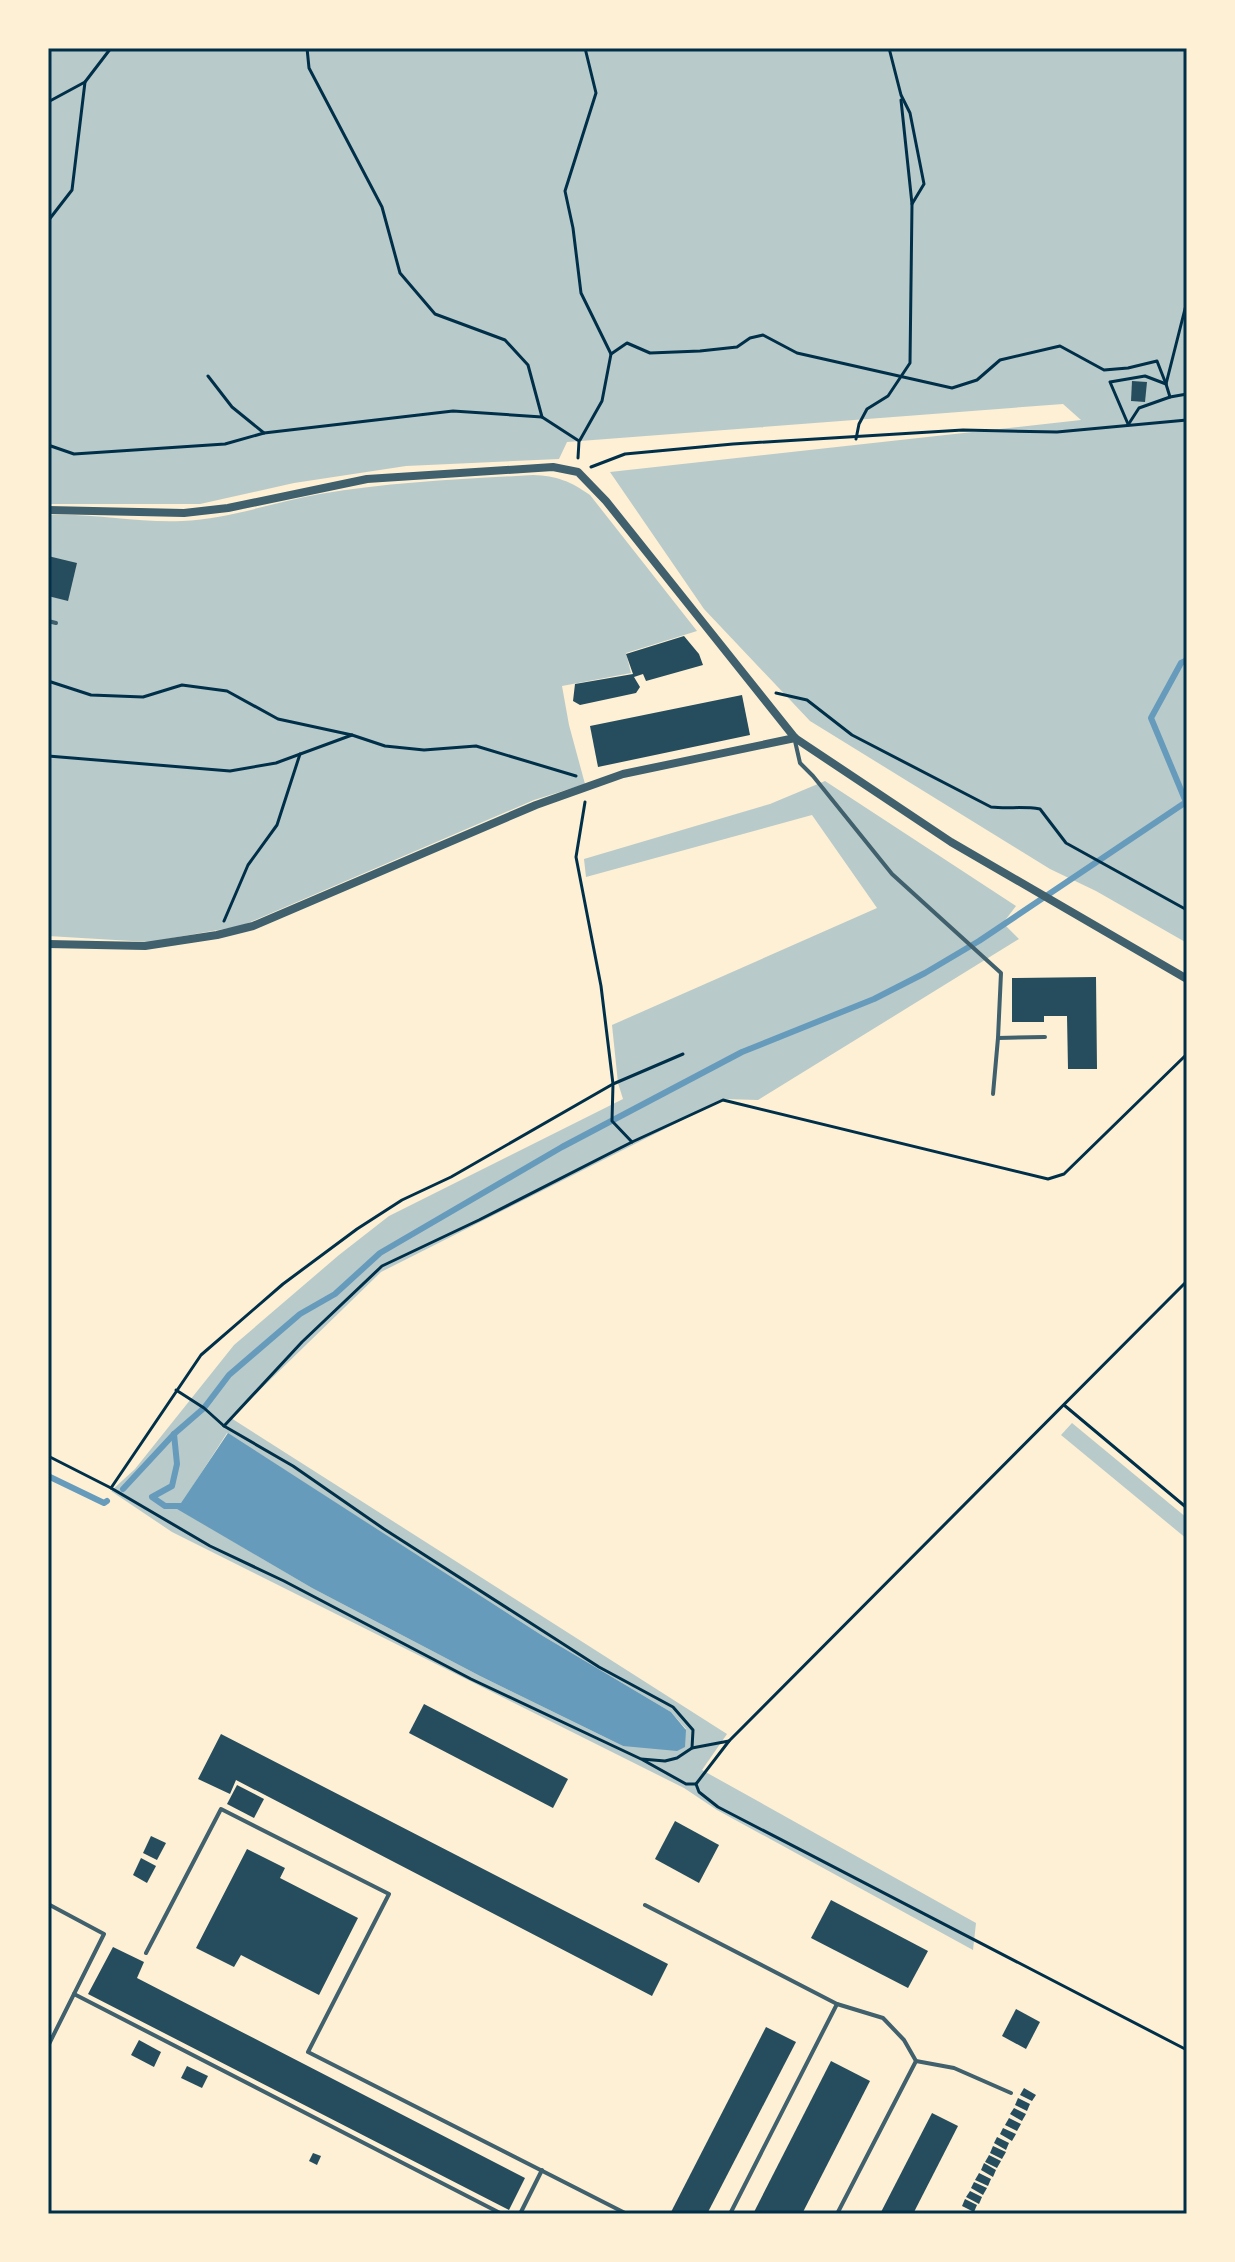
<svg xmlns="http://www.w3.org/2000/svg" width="1235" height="2262" font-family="'Open Sans',sans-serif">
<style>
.green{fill:#b9caca;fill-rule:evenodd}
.water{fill:#669bbc}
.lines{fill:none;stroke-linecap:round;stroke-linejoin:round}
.stream{stroke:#669bbc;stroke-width:6}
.building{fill:#264d5e}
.path{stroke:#003049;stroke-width:3}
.service{stroke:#3f606c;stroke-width:4}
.minor{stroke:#3f606c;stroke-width:8}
.neatline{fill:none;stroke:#003049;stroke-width:3}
</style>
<rect width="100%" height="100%" fill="#fdf0d5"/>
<g class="green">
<polygon points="48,48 1187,48 1187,943 1096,891 1050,869 810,721 704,609 610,472 1081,420 1063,404 567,442 559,459 406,466 294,483 200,504 48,504"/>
<path d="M533 475C557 476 570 481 590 495L697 631 626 653 631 673 562 686 569 725 585 784 534 800 241 926 149 942 48 936V515C93 513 138 523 182 521 229 519 274 502 320 494 390 482 462 479 533 475Z"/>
<path d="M825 781 1016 906 1003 923 1019 939 758 1100 724 1099 381 1272 231 1418 727 1734 702 1770 976 1923 973 1950 717 1810 684 1788 172 1532 111 1491 135 1469 234 1345 339 1255 389 1216 623 1099 618 1083 612 1025 877 908 812 815 586 877 584 859 770 804ZM227 1433 543 1636 671 1712 686 1729 623 1746 480 1676 312 1588 178 1509Z"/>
<polygon points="1072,1423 1187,1518 1187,1539 1061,1435"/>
</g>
<polygon class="water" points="228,1433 543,1636 671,1712 686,1730 685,1747 677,1751 623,1746 480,1676 312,1588 177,1509"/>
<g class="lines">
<g class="stream">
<polyline points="174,1434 177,1464 172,1486 152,1497 165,1506 181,1506"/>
<polyline points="48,1476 104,1503 107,1501"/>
<polyline points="123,1489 174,1434 204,1408 229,1375 300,1314 335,1294 380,1253 562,1147 742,1052 874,999 925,973 979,941 1186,802 1151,718 1181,663 1187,660"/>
</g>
</g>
<g class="building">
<polygon points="1132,381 1147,382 1145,402 1131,401"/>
<polygon points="48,556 77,563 68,601 48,596"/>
<polygon points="684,636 699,654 703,665 646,681 643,674 634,677 640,687 636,693 580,705 573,701 575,684 633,674 626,654"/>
<polygon points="742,695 750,735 598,767 590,726"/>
<polygon points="1096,977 1097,1069 1068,1069 1067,1016 1044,1016 1044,1022 1012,1022 1012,978"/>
<polygon points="424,1704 568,1779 553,1808 409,1733"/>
<polygon points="221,1734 668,1964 652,1996 236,1780 230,1794 198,1779"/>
<polygon points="237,1785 264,1799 254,1818 227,1804"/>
<polygon points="675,1821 719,1845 699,1883 655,1859"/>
<polygon points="151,1836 166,1843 157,1860 143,1853"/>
<polygon points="247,1849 285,1868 280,1878 358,1918 319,1995 241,1955 234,1967 196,1948"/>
<polygon points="141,1858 156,1866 147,1883 133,1875"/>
<polygon points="831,1900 928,1951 908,1988 811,1938"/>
<polygon points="113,1947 144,1962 137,1978 525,2178 509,2210 88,1994"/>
<polygon points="1016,2009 1040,2022 1026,2049 1002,2036"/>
<polygon points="766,2027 796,2042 707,2214 670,2214"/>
<polygon points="139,2040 161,2052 154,2067 131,2055"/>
<polygon points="831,2061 870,2081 802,2214 753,2214"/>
<polygon points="187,2066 208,2076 202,2088 181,2078"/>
<polygon points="1024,2088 1036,2095 1032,2101 1020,2095"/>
<polygon points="1018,2098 1030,2104 1027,2111 1015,2105"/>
<polygon points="1014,2108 1026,2114 1022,2121 1010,2114"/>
<polygon points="932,2113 958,2126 913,2214 880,2214"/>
<polygon points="1009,2118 1021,2124 1017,2131 1005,2125"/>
<polygon points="1003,2128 1016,2134 1012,2141 1000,2134"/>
<polygon points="997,2137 1009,2143 1006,2150 994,2143"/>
<polygon points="993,2146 1006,2152 1002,2159 990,2153"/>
<polygon points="313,2153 321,2156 317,2165 309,2161"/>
<polygon points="989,2155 1001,2161 997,2168 985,2162"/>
<polygon points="984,2163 996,2170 993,2177 981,2170"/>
<polygon points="979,2173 991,2179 988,2186 975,2180"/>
<polygon points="974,2182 987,2188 983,2195 971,2188"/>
<polygon points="970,2191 982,2197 979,2204 966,2197"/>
<polygon points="965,2199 977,2205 974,2212 962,2206"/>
</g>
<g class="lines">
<g class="path">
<polyline points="307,48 309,68 382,207 400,273 435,314 505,340 528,365 542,417"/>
<polyline points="585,48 596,93 565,191 573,228 581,293 611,354"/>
<polyline points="901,100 912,204"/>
<polyline points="48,102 85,82 111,48"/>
<polyline points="48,221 72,190 85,82"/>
<polyline points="208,376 232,407 264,433"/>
<polyline points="1170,397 1166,384 1187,301"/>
<polyline points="1128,424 1110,382 1145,376 1166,384"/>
<polyline points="1128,425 1139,408 1170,397 1187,394"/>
<polyline points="856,439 859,424 867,409 888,396 910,363 912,204 924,184 910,113 901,95 889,48"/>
<polyline points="580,440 602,401 611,354 627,343 650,353 700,351 737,347 750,338 763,335 797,353 952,388 977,380 1000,360 1060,346 1104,370 1128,368 1157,361 1166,384"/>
<polyline points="48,445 74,454 225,444 264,433 453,411 542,417 579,441 578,458"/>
<polyline points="591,467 625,454 733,444 963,430 1057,432 1187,420"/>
<polyline points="48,681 91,695 143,697 182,685 227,691 278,719 352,735 385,746 424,750 476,746 576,776"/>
<path d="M776 693 807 700 852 735 991 807C1008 809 1023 806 1040 809L1066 843 1187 910"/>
<polyline points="48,756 230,771 276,763 352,735"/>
<polyline points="224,921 248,865 277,825 300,754"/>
<polyline points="632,1142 612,1121 613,1084 683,1054"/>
<polyline points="1187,1281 729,1741 696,1784 699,1792 718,1807 1187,2050"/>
<polyline points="176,1390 204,1408 224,1426"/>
<polyline points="1064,1405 1187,1508"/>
<polyline points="48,1456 111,1488 210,1546 284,1581 471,1679 641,1759 665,1761 677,1758 692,1748 729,1741"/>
<polyline points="111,1488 201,1355 283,1284 357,1229 402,1200 451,1177 613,1084 601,986 576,857 585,802"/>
<polyline points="692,1748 693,1730 673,1707 599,1667 384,1529 293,1466 224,1426 302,1342 382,1266 479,1220 632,1142 723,1100 1048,1179 1064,1174 1187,1054"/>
<polyline points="643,1760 686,1784 696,1784"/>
</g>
<g class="service">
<polyline points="48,621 56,623"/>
<polyline points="795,741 800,763 813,776 892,874 1001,973 998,1038 1045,1037"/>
<polyline points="993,1094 998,1038"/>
<polyline points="48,1904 104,1934 48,2046"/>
<polyline points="645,1905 837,2004 883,2018 904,2040 916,2061 954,2068 1011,2093"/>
<polyline points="146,1953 221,1809 389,1894 308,2052 627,2214"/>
<polyline points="74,1994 502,2214"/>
<polyline points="520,2214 542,2170"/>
<polyline points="730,2214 837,2004"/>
<polyline points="837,2214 916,2061"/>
</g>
<g class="minor">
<polyline points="48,510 184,513 228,508 367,479 553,467 578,472 606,501 795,738 951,842 1187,979"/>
<polyline points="48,944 145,946 217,935 253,926 536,805 623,774 795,738"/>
</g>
</g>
<rect width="1235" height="2262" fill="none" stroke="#fdf0d5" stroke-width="100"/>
<rect x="50" y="50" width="1135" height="2162" class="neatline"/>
</svg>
